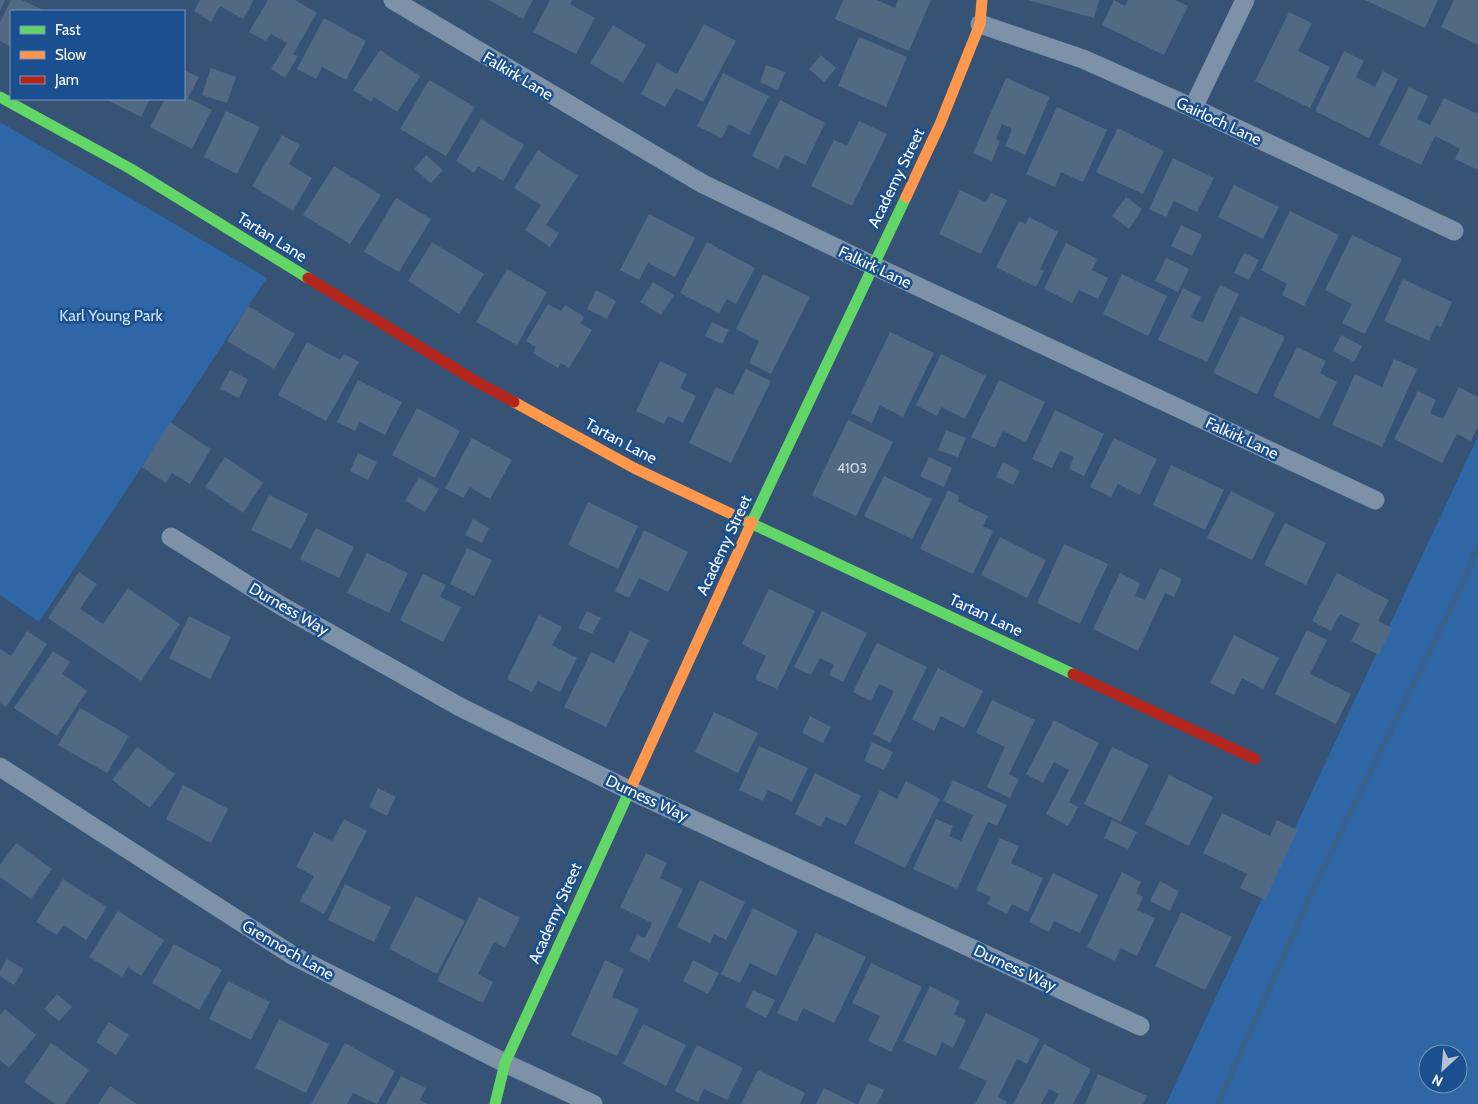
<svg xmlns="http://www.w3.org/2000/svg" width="1478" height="1104" font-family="Cabin,sans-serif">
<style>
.green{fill:#2f66a5;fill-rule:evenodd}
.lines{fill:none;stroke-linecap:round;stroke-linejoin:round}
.stream{stroke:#3b618d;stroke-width:6}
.building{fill:#526984}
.street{stroke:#7d92a8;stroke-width:19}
.fast{stroke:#63d668;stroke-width:11}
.slow{stroke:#ff974d;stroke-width:11}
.jam{stroke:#b3261e;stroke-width:11}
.labels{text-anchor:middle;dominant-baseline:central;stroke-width:5;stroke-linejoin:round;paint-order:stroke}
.number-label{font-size:14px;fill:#d4dae0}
.street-label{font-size:16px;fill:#fff;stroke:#1b4f8f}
.park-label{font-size:16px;fill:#cfe3fa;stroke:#1b4f8f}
</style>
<rect width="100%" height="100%" fill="#365274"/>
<g class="green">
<polygon points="0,122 267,278 39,622 0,595"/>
<path d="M1478 436V1104H1166ZM1428 1054H1458V1084H1428Z"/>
</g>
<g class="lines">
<polyline class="stream" points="1218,1104 1322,870 1457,596 1478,546"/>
</g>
<g class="building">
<polygon points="0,0 5,0 0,11"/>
<polygon points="11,0 22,0 45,11 11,11 11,47 0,41 0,22"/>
<polygon points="200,0 254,0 243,19 220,6 211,22 194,11"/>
<polygon points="268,0 295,0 317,13 293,54 298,56 285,78 271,69 287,43 271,34 266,41 249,32"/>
<polygon points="489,0 533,0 523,19"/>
<polygon points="550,0 572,0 570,4 595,18 576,54 533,32"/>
<polygon points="843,0 877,0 895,8 898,0 931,0 909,51 835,19"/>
<polygon points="1028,0 1099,0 1094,18"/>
<polygon points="1114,0 1125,6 1128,0 1175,0 1188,6 1164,55 1102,25"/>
<polygon points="1365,0 1438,0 1425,28"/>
<polygon points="1454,0 1478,0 1478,45 1441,27"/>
<polygon points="1289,12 1312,23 1298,51 1330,67 1310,108 1255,81"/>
<polygon points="324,18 366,41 346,80 322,67 316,79 297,69"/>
<polygon points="704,24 736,41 703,102 676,88 665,107 641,94 657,63 677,74"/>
<polygon points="613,25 646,45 623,83 590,63"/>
<polygon points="859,37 907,57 886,107 838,86"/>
<polygon points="380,50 420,76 397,112 374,97 371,102 353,90"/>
<polygon points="1344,51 1364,61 1356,77 1375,87 1383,71 1398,79 1369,138 1315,111"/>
<polygon points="821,55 836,68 824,82 809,69"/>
<polygon points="766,65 785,72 778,90 760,82"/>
<polygon points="211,68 236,77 227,103 202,95"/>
<polygon points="184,70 199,77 188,98 212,110 192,149 150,127 165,99 184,99"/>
<polygon points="723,73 769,96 749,135 729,124 722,138 697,126"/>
<polygon points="1006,78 1050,97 1025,155 1005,146 1012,129 1002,124 996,139 1000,141 992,161 973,153"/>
<polygon points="429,80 475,107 446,156 400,129"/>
<polygon points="1409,87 1428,96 1417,119 1430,125 1444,98 1478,114 1478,170 1455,159 1460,149 1435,136 1421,165 1379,145"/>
<polygon points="105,99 150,99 141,117"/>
<polygon points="780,100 825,123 805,165 785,155 778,169 752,156"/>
<polygon points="1057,107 1107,130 1083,182 1061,172 1055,187 1026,174"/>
<polygon points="226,111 260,127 237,174 204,157"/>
<polygon points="481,119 524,145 503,181 478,166 474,173 456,161"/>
<polygon points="859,121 887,134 852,206 811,186 834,140 847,146"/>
<polygon points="1118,128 1164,151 1143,194 1096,172"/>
<polygon points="282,135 300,145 289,164 312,178 293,211 252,186"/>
<polygon points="538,150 578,176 546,225 559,233 550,247 525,230 541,205 514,188"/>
<polygon points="426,155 443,170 431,183 414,169"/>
<polygon points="1173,158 1214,178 1197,212 1174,201 1166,217 1149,209"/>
<polygon points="334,166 381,195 350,244 303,215"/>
<polygon points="1234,185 1279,207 1263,239 1218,217"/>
<polygon points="960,190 986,202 991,193 1007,200 981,254 939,234"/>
<polygon points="1126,197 1142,209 1129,229 1112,216"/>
<polygon points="396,198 431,219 399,272 364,252"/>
<polygon points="1290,211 1339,235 1304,306 1282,295 1287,284 1261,270"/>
<polygon points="649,214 695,238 675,277 648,263 639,280 620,270"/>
<polygon points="1029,217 1058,232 1040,269 1044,271 1036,287 996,267 1019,221 1026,224"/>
<polygon points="1181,225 1202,235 1192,256 1171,246"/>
<polygon points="1352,235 1402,259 1365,334 1342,323 1352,304 1325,290"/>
<polygon points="432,242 484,274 459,314 408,281"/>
<polygon points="707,242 755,268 736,304 727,299 719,313 680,293"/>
<polygon points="1066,243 1097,259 1092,270 1108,278 1098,299 1079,290 1072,303 1044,289"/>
<polygon points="1244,253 1259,260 1249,280 1234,273"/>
<polygon points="1166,258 1189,269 1178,292 1155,281"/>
<polygon points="507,269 547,292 517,345 476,322"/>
<polygon points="763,274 810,297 771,374 749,363 759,341 736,329"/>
<polygon points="1122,274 1167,296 1148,336 1103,314"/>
<polygon points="1403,279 1452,302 1441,327 1436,325 1429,341 1384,321"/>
<polygon points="653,282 674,295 661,315 640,302"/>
<polygon points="1220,285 1239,294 1207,362 1158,340 1183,288 1201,297 1191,317 1203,323"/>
<polygon points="596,290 616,301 607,319 587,309"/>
<polygon points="548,304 561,311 565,305 584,317 580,323 592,330 569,368 561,363 558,368 533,353 536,347 526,341"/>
<polygon points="248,306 295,334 274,369 227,341"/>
<polygon points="1241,316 1285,337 1257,394 1213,373"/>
<polygon points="712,322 729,330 722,344 705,336"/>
<polygon points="890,332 934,353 903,417 880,405 872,423 851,413"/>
<polygon points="1341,335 1362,346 1354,362 1333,351"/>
<polygon points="307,342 340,360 344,354 359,362 326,421 278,395"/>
<polygon points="1297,347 1326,361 1320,373 1337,382 1319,419 1273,396"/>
<polygon points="941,354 986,376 965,419 941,407 937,416 916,405"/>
<polygon points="1394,359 1417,369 1382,447 1332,425 1355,374 1382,387"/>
<polygon points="660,361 687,374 680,388 696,396 683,423 668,416 664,424 636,411"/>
<polygon points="746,369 771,381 731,463 689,443 716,387 733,395"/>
<polygon points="230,370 248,379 239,398 220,389"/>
<polygon points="358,380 402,402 385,435 360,422 355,431 337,422"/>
<polygon points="999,380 1045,402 1026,442 1003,431 995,448 971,437"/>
<polygon points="1459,387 1478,397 1478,426 1471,441 1457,434 1442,463 1394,439 1418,391 1436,400 1430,413 1443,419"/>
<polygon points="417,408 460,431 435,478 392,455"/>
<polygon points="1055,410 1104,434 1084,476 1069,469 1074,457 1060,451 1052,468 1032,459"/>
<polygon points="848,420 893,442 856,516 812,495"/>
<polygon points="170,422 211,449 190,484 172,473 166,483 142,467"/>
<polygon points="946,430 966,438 958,457 938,450"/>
<polygon points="472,438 512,460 490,499 470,487 463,498 445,488"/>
<polygon points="1114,438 1157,459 1140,495 1118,484 1111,497 1090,487"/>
<polygon points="358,453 377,462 368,480 350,471"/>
<polygon points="225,457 263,483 243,513 205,487"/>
<polygon points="929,457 952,468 944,487 920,476"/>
<polygon points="1003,462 1020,471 1013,485 996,477"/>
<polygon points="1171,465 1224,490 1205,530 1153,505"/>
<polygon points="884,476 932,499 912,539 864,516"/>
<polygon points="419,477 439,489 425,512 405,501"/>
<polygon points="948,490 959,496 958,502 988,516 983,526 993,531 973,574 920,549"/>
<polygon points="1231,491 1275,513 1252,560 1207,538"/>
<polygon points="269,495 308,514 291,549 251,530"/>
<polygon points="588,502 638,526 618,569 568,545"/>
<polygon points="473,519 489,528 482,543 465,535"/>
<polygon points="1285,523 1326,543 1306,585 1264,565"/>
<polygon points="316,528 354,547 339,578 300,559"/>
<polygon points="644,530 688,552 668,592 639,578 629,598 615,591"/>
<polygon points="1000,537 1046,560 1027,598 981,575"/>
<polygon points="1064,544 1108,564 1080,624 1037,603"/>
<polygon points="467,548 492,560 474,596 450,584"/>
<polygon points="367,553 408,573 389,613 347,593"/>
<polygon points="1160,568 1182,579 1174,597 1165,593 1138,651 1093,629 1120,573 1140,583 1135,596 1145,600"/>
<polygon points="79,572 97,584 80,609 103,624 128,588 180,624 141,681 48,618"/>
<polygon points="1337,573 1389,600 1378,621 1392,628 1379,655 1351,641 1360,624 1340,614 1331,631 1312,621"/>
<polygon points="423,574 446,585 440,597 461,607 443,642 400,620"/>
<polygon points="769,589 815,611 777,689 755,679 766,656 742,644"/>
<polygon points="587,611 601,618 592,634 578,628"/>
<polygon points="822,611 867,633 843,682 829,675 834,665 820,658 811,675 794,667"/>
<polygon points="539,615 562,627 552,645 577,658 560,692 538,681 532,692 507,679"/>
<polygon points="189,616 231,637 210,679 169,658"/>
<polygon points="1307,630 1327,640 1310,674 1351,694 1336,724 1275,694"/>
<polygon points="27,631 47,644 6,707 0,703 0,649 11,656"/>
<polygon points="630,631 649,640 606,727 564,707 591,652 614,663"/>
<polygon points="1234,635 1279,658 1263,689 1242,678 1234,695 1210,683"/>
<polygon points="877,643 927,667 890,743 873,734 894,691 879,684 871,701 853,692"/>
<polygon points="53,651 70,662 62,674 87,691 57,736 14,708"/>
<polygon points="938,668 983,691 964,728 941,716 934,731 912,719"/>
<polygon points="992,700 1035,720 1009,774 1019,779 1010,798 987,787 1005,747 976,733"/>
<polygon points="80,708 129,736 107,773 58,745"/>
<polygon points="714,712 758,733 738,773 695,752"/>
<polygon points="810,716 831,727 823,743 802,733"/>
<polygon points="1054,720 1099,743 1069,802 1078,807 1068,826 1046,814 1069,770 1054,762 1043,783 1026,774"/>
<polygon points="872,742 893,752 884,770 864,761"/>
<polygon points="759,746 808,768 792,801 768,790 763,801 739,790"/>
<polygon points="137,747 175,774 150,808 112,780"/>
<polygon points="1112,747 1149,765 1121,822 1084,804"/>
<polygon points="815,773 861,796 846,826 826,817 821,827 795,814"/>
<polygon points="1169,775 1213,797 1189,846 1145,824"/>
<polygon points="953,780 1007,805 997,826 988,822 957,889 913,869 936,819 953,826 949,836 961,841 973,815 943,801"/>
<polygon points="906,781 940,799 905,868 854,843 880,790 897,799"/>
<polygon points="183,785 228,809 211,843 166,819"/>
<polygon points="378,788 396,797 387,816 369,807"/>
<polygon points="1222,813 1270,836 1277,820 1298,830 1265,900 1240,888 1247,874 1203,853"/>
<polygon points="344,819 367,831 324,914 300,901 314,876 296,867 314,832 332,841"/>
<polygon points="1112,820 1137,832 1128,849 1104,838"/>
<polygon points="1000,838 1019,846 1011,863 1043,878 1028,912 1012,904 1007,914 987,904 991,897 976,890"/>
<polygon points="16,843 52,869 31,899 0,877 0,865"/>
<polygon points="646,853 667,863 660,878 683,889 649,961 629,951 637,935 645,938 652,923 620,907"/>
<polygon points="1122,872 1141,882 1136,893 1143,897 1137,910 1155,918 1137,956 1121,948 1115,961 1087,947"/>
<polygon points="1053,873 1098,895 1080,933 1054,921 1049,932 1029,922"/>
<polygon points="63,879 107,907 86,940 64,925 57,935 36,922"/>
<polygon points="700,880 745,902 726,940 714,934 710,943 677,927"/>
<polygon points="1160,881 1179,891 1170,911 1150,901"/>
<polygon points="345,884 391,907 374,942 328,920"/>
<polygon points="416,896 465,921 437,974 389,949"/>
<polygon points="479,897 520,918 505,948 494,942 478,974 493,982 483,1003 437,981"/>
<polygon points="753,908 798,931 776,976 750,963 740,983 721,974"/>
<polygon points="118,911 164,940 141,976 128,967 122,977 89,957"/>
<polygon points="1181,912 1232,937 1205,990 1155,966"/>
<polygon points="816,933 866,957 834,1023 803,1008 797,1022 777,1013"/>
<polygon points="174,944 222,970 199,1010 152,983"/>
<polygon points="7,959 24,969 14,985 0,976 0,971"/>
<polygon points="605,960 624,969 612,997 639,1009 617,1056 571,1035"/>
<polygon points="693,960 719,973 708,994 683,981"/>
<polygon points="871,963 922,987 891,1052 868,1041 880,1016 852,1003"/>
<polygon points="228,981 270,1002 251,1040 209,1019"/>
<polygon points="930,986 960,1001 954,1014 966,1020 953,1048 942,1042 936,1056 903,1041"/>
<polygon points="753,990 775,1000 766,1018 745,1007"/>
<polygon points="57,994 72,1007 59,1021 44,1009"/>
<polygon points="5,1009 36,1035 9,1068 0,1060 0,1015"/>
<polygon points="986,1013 1040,1039 1027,1064 1017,1059 998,1097 1007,1102 1006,1104 975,1104 987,1081 959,1068"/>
<polygon points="279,1019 329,1044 306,1093 255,1068"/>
<polygon points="109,1022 129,1035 116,1055 96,1042"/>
<polygon points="643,1024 686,1045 666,1086 623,1064"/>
<polygon points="51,1043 89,1070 65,1104 55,1104 24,1082"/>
<polygon points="345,1043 395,1071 377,1104 353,1093 347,1104 311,1104"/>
<polygon points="1044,1044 1091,1069 1073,1104 1053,1104 1059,1094 1049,1089 1041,1104 1013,1104"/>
<polygon points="697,1045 743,1068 727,1100 704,1089 698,1102 675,1091"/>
<polygon points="758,1070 805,1093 800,1104 741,1104"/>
<polygon points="1098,1074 1147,1096 1143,1104 1085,1104"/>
<polygon points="401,1076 426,1088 420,1100 427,1104 386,1104"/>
<polygon points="868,1083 884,1090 877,1104 858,1104"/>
<polygon points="110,1086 137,1104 98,1104"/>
<polygon points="824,1088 856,1104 816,1104"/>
</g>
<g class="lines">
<g class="street">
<polyline points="393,0 703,184 872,265 1375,500"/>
<polyline points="980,24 1083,59 1193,108 1454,231"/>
<polyline points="1193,108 1245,0"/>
<polyline points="171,537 283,607 460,707 629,790 1140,1026"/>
<polyline points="0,767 292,955 505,1063 593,1104"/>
</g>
<g class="fast">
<polyline points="0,97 131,169 308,278"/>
<polyline points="742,519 1073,674"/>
<polyline points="752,522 906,197"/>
<polyline points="495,1104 505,1063 629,792"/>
</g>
<g class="slow">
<polyline points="906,197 940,124 980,24 982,0"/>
<polyline points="514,402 634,468 742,519"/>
<polyline points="629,792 752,522"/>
</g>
<g class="jam">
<polyline points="308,278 477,382 514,402"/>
<polyline points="1073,674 1255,759"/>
</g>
</g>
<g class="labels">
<g class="number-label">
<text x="852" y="468">4103</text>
</g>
<g class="street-label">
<text transform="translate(518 76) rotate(31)">Falkirk Lane</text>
<text transform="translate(1219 121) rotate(25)">Gairloch Lane</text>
<text transform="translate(896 178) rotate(-64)">Academy Street</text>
<text transform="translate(272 237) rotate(32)">Tartan Lane</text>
<text transform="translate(875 267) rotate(25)">Falkirk Lane</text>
<text transform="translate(1242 438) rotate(25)">Falkirk Lane</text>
<text transform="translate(621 441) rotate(28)">Tartan Lane</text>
<text transform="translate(724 545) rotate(-65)">Academy Street</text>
<text transform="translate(289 609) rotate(30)">Durness Way</text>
<text transform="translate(986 615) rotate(25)">Tartan Lane</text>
<text transform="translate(647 798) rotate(25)">Durness Way</text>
<text transform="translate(555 913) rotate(-66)">Academy Street</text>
<text transform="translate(288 950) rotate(30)">Grennoch Lane</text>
<text transform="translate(1015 968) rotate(25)">Durness Way</text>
</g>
<g class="park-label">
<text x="111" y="315">Karl Young Park</text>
</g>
</g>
<rect x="10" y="10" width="175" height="90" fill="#1b4f8f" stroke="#7695bc"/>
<rect x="20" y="26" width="25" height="8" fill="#63d668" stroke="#7695bc"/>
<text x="55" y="35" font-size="15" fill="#ffffff">Fast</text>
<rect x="20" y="51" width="25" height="8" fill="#ff974d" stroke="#7695bc"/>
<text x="55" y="60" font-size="15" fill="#ffffff">Slow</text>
<rect x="20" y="76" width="25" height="8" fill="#b3261e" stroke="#7695bc"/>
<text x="55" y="85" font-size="15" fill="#ffffff">Jam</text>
<g transform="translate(1443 1069) rotate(206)"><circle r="24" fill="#1b4f8f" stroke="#7695bc"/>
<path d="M0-4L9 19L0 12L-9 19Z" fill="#b9c2ce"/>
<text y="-8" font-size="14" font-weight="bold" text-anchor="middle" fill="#ffffff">N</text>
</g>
</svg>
